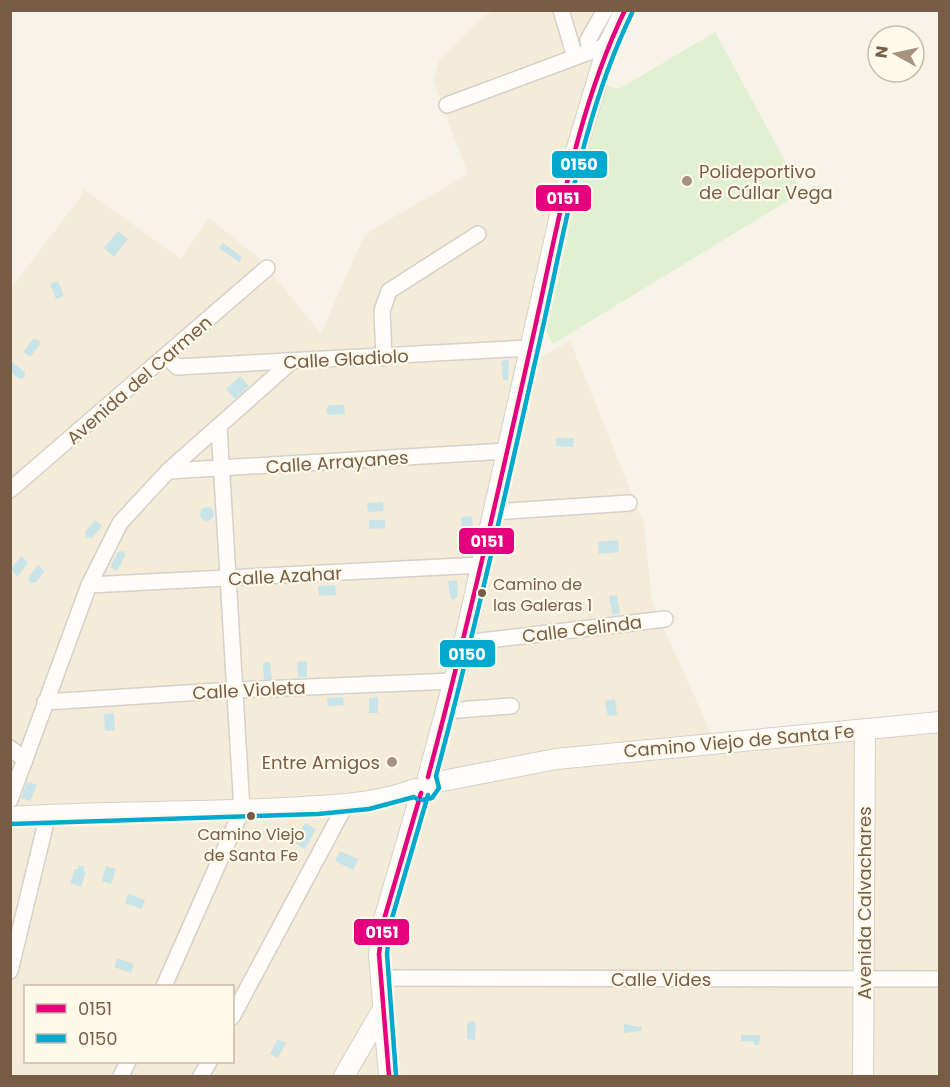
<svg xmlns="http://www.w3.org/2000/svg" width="950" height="1087" font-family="Poppins,sans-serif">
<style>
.residential{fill:#f4ebd8;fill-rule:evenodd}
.green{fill:#e0f0d1}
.water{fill:#c9e4e9}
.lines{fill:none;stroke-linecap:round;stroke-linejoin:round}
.minor-casing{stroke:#d7d0c7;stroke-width:18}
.tertiary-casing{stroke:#d7d0c7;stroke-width:22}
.minor{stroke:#fefdfc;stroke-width:15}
.tertiary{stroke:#fefdfc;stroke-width:20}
.bus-1-casing{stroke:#fff9ea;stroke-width:9}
.bus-2-casing{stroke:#fff9ea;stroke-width:9}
.bus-1{stroke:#e5007d;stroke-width:4.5}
.bus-2{stroke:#00a9ce;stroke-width:4.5}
.poi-dot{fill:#a5927f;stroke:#fff9ea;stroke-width:2}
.bus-dot{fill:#785d46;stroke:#fff9ea;stroke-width:2}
.labels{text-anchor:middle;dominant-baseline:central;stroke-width:4.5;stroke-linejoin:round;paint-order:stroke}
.bus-label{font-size:16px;fill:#785d46;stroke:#fff9ea;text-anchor:start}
.poi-label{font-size:18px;fill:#785d46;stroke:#fff9ea;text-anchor:start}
.street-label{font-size:18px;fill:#785d46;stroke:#fff9ea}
.line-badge{stroke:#fff9ea;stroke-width:2}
.badge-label{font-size:16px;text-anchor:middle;font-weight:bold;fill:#fff}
</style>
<rect width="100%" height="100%" fill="#f8f3e8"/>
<path class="residential" d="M495 11H614L601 84 532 362 570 341 644 524 652 602 719 751 939 729V1076H11L10 290 82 195 81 187 181 259 209 218 260 259 321 334 362 240 370 231 468 174 433 80 440 59 486 15ZM26 986H232V1062H26Z"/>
<polygon class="green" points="715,32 802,192 553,344 545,328 581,170 605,85 619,89"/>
<g class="water">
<polygon points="118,231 128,239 114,257 104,248"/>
<polygon points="223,243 242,257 239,262 219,248"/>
<polygon points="58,281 64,296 56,299 50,284"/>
<polygon points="33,339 39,340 40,344 30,357 23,352"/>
<polygon points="509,360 508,380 503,380 501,361"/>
<polygon points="12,362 25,372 24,378 19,379 11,372"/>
<polygon points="240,376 249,386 235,399 226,389"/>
<polygon points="329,405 344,405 345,414 329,415 326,411"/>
<polygon points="556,438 574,438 573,447 556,446"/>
<polygon points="383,502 384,511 368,512 367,503"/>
<circle cx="207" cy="514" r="7"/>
<polygon points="472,516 473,533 462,533 461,517"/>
<polygon points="95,520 102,526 92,538 86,537 85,532"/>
<polygon points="369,520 385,520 385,528 369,529"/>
<polygon points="618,540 619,552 599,554 598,542"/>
<polygon points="124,551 125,556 117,571 110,567 118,552"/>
<polygon points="21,556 28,563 17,577 11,569"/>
<polygon points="38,565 45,571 35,583 30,583 28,578"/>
<polygon points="457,580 458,596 453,600 450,597 448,581"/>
<polygon points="335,585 336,595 319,596 318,586"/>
<polygon points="611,595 617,596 620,613 613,615 609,598"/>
<polygon points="307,661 307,677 298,677 297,662"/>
<polygon points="270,662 272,680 264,681 263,663"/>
<polygon points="343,697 344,705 328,706 327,698"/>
<polygon points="378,697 378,713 369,713 369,698"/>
<polygon points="615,699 617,715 608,716 605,701"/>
<polygon points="114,713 115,730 105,731 104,714"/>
<polygon points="27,782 37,785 30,801 21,798"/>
<polygon points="305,823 316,829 305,849 295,843"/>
<polygon points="340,851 358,859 353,870 335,861"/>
<polygon points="79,865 85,867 83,871 86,872 81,887 70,883 75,869 78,869"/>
<polygon points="106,866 116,869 111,884 102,881"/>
<polygon points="128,894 145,900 142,909 125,903"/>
<polygon points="117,958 134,964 131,973 114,967"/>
<polygon points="472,1021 476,1024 475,1040 467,1039 467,1023"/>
<polygon points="624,1024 642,1027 641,1031 624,1033"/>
<polygon points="741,1035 760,1035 759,1045 754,1045 754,1042 741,1041"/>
<polygon points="278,1039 286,1043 278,1058 270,1054"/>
</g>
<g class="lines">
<defs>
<g id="minor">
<polyline points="561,10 575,57"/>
<polyline points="590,51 588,40 605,10"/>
<polyline points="447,105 608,45"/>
<polyline points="167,357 177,367 529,348"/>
<polyline points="384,358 382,311 389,291 478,234"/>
<polyline points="168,471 507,451"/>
<polyline points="10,490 267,268"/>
<polyline points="493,512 629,503"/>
<polyline points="89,585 481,565"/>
<polyline points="464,643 665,619"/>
<polyline points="45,702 234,690 453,681"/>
<polyline points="445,711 511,706"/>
<polyline points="10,748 25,760"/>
<polyline points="10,800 89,585 120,523 168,471 291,362"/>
<polyline points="10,971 48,814"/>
<polyline points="382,978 940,979"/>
<polyline points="164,986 242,810 219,427"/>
<polyline points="232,1017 346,804"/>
<polyline points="121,1076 128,1062"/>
<polyline points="201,1076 209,1062"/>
</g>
<g id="tertiary">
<polyline points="428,777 464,643 570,171 608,45 625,10"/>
<polyline points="432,783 556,759 940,722"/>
<path d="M10 817C102 811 193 813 285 808 328 805 374 805 415 789"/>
<polyline points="344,1076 383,1009"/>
<polyline points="389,1076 379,954 383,923 421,793"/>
<polyline points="863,1076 865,730"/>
</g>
</defs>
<use href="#minor" class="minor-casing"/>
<use href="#tertiary" class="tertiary-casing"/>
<use href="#minor" class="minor"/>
<use href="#tertiary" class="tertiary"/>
<defs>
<g id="bus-1">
<path d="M428 777C468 627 502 475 536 323 559 219 578 107 625 10"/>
<polyline points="389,1076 379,954 383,923 421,793"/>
</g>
<g id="bus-2">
<path d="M422 800 432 798 439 788 436 776C476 626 510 474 544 322 567 219 585 109 632 13"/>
<polyline points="10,824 318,814 369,809 414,797 417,799"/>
<polyline points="396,1075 387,954 390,925 428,795"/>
</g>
</defs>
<use href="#bus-1" class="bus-1-casing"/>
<use href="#bus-2" class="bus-2-casing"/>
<use href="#bus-1" class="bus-1"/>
<use href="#bus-2" class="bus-2"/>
</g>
<g class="poi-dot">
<circle cx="687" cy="181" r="6"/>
<circle cx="392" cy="762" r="6"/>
</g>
<g class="bus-dot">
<circle cx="482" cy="593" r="5"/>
<circle cx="251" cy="816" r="5"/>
</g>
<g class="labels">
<g class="bus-label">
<text x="493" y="584">Camino de<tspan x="493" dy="21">las Galeras 1</tspan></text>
<text x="251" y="834" text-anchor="middle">Camino Viejo<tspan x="251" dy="21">de Santa Fe</tspan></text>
</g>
<g class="poi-label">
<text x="699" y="171">Polideportivo<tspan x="699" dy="21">de Cúllar Vega</tspan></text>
<text x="380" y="762" text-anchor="end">Entre Amigos</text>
</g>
<g class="street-label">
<text transform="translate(346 359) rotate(-3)">Calle Gladiolo</text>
<text transform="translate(139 380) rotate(-41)">Avenida del Carmen</text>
<text transform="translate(337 462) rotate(-4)">Calle Arrayanes</text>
<text transform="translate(285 576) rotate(-3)">Calle Azahar</text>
<text transform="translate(582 629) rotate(-7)">Calle Celinda</text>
<text transform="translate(249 690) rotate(-3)">Calle Violeta</text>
<text transform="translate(739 741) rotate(-5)">Camino Viejo de Santa Fe</text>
<text transform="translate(864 903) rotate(-90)">Avenida Calvachares</text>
<text x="661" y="979">Calle Vides</text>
</g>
</g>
<g class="line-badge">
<rect x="551" y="150" width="57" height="29" rx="6" fill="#00a9ce"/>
<rect x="535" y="184" width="57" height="28" rx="6" fill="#e5007d"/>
<rect x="458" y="527" width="57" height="28" rx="6" fill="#e5007d"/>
<rect x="439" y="639" width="57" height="29" rx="6" fill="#00a9ce"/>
<rect x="353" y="918" width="57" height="28" rx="6" fill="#e5007d"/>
</g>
<g class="badge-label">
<text x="579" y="170">0150</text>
<text x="563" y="204">0151</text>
<text x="487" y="547">0151</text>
<text x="467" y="660">0150</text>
<text x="382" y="938">0151</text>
</g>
<rect width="950" height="1087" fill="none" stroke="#785d46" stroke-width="24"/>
<rect x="24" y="985" width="210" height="78" fill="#fff9ea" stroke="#c9bba8" stroke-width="1.5"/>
<rect x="36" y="1004" width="30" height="9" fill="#e5007d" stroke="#c9bba8" stroke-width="1.5"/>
<text x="78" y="1015" font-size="18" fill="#785d46">0151</text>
<rect x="36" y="1034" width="30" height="9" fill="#00a9ce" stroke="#c9bba8" stroke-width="1.5"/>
<text x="78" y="1045" font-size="18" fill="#785d46">0150</text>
<g transform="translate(896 54) rotate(278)"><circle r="28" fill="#fff9ea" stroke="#c9bba8" stroke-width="1.5"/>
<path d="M0-4.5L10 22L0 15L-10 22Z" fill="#a5927f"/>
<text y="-9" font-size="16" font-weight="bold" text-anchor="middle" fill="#785d46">N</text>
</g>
</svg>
